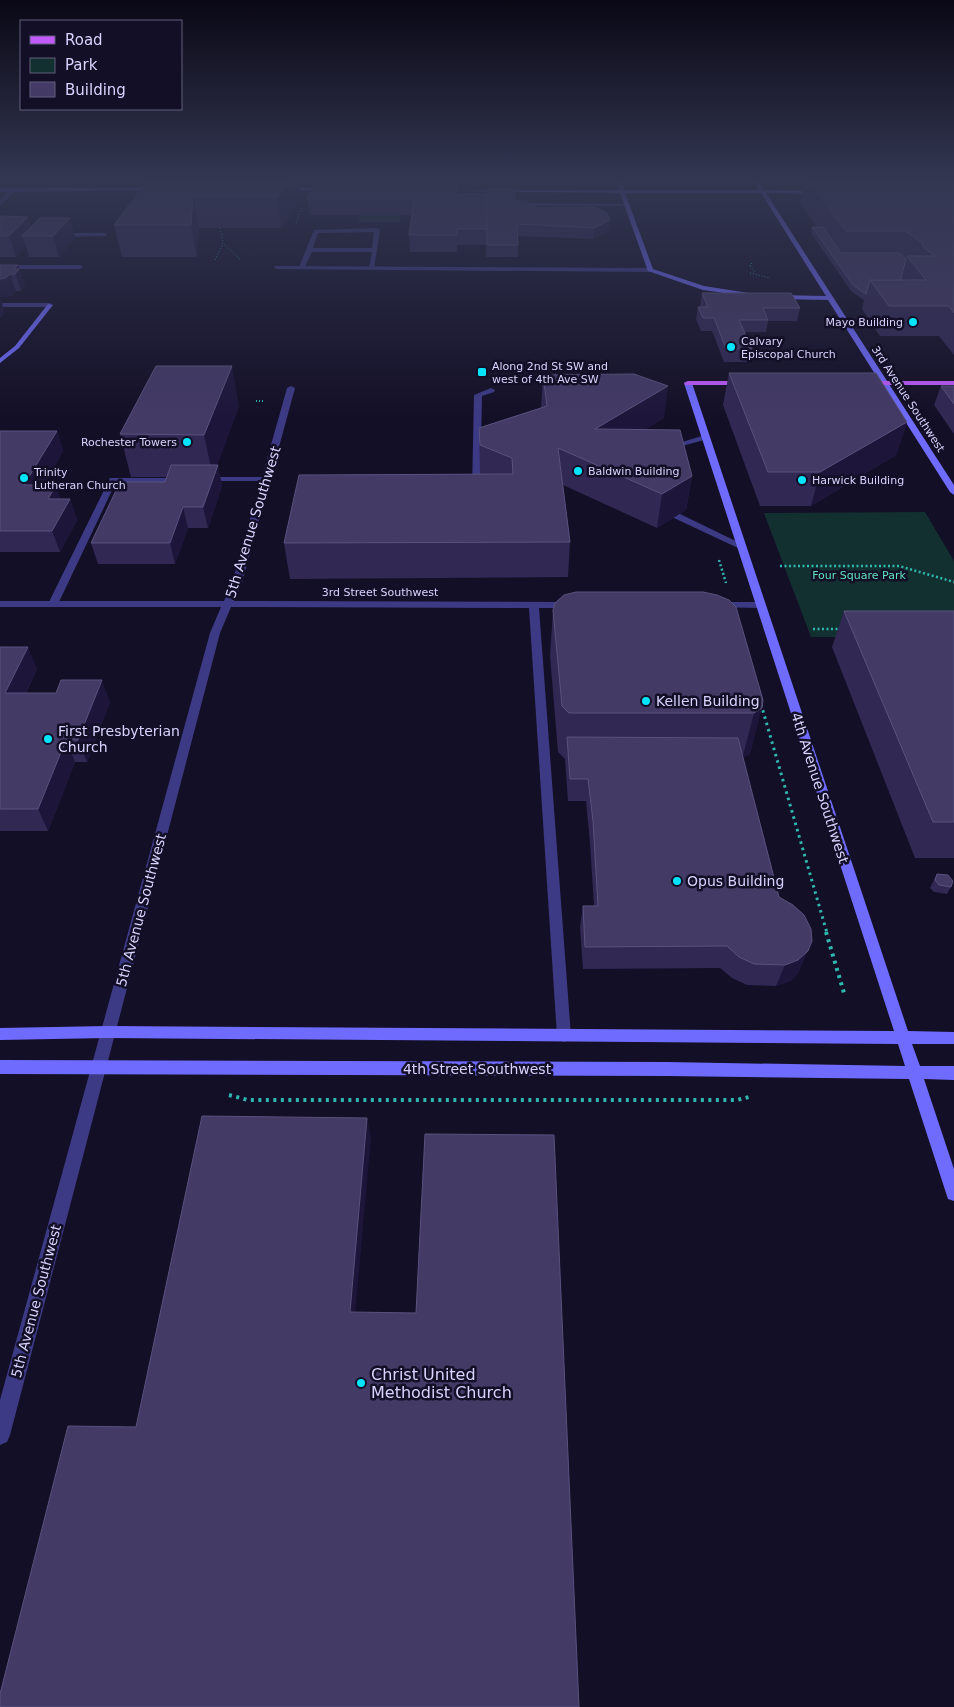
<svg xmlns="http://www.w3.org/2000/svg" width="954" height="1707" font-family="'DejaVu Sans',sans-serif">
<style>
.green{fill:#12302f}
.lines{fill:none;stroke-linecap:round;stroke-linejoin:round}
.path-far4{stroke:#2fb8b0;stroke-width:1;stroke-dasharray:1 2;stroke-linecap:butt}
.path-far3{stroke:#2fb8b0;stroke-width:2;stroke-dasharray:1 2;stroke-linecap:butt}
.path-far2{stroke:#2fb8b0;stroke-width:2.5;stroke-dasharray:2 2.5;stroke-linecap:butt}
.path-far1{stroke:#2fb8b0;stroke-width:3;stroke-dasharray:2.5 4;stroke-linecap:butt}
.path{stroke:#2fb8b0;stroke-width:4;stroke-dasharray:3 4.5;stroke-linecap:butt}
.lane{fill:#3d3a85;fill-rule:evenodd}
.street{fill:#3d3a85;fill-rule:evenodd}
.secondary{fill:#6f6bff;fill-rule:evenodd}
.primary{fill:#c25bff;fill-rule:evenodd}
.wall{fill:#312854}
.shaded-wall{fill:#1d163a}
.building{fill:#433a66;stroke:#5a527e}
.poi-dot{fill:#00e5ff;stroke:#130f26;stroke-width:2}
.labels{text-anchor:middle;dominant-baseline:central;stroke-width:5;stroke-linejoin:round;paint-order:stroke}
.far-poi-label{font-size:11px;fill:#d9d4ff;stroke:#130f26;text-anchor:start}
.far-street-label{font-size:11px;fill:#d9d4ff;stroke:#130f26}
.far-park-label{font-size:11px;fill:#5fe0c0;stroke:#130f26}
.street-label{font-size:14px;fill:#d9d4ff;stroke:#130f26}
.poi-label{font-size:14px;fill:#d9d4ff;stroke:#130f26;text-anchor:start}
.near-poi-label{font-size:16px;fill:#d9d4ff;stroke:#130f26;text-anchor:start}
</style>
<rect width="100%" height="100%" fill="#130f26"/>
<g class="green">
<polygon points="360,215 401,215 400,222 359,222"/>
<polygon points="925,512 954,561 954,637 811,637 764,513"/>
</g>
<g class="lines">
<g class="path-far4">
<polyline points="296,223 302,208"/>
<polyline points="224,244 241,260"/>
<polyline points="215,260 223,243 220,228"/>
<polygon points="752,263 750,266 750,265"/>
<polyline points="750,266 755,272"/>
<polyline points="750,273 770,278"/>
</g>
<polyline class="path-far3" points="256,401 264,401"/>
<g class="path-far2">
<polyline points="719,560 726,583"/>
<polyline points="780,566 899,566 954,582"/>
<polyline points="813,629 840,629"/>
</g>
<polyline class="path-far1" points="761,704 827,933"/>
<g class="path">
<polyline points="826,932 844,993"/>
<polyline points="229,1095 248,1100 737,1100 749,1097"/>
</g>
<g class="lane">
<polygon points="12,189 17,190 0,205 0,200"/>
<polygon points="526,203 627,204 630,206 524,206"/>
<path d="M377 228 380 230 374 269 369 268 372 252H312L304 268 299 267 314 230ZM374 232 372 248H313L318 233Z"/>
<polygon points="105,233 107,236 57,237 54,235 57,233"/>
<polygon points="0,303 50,303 53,305 50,307 0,307"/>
<polygon points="491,388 495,390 494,392 482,396 480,490 476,493 472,490 474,395"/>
<polygon points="705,435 709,437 708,439 667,450 663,448"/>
<polygon points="202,477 267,477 271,479 267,481 202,481"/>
<polygon points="110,478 182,478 186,480 182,482 116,482 58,604 53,607 50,606 48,604"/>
<polygon points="674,514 680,514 746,546 738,548 674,518"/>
</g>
<g class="street">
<polygon points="381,179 386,179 385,190 382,192 379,190"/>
<polygon points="0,265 80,265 83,267 80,269 0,269"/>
<polygon points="274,266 650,268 653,270 650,272 276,269"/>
<polygon points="291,386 295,388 242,583 234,601 572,602 577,605 572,608 539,608 571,1036 569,1040 564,1042 559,1040 557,1036 529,608 231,607 220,633 10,1435 7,1442 0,1445 0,1400 210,633 221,607 0,607 0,601 224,601 232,583 287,388"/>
<polygon points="717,602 760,602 765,605 760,608 714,607 712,605"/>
</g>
<g class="secondary">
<polygon points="616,179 621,179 624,190 759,190 752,179 757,179 764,190 821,191 819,194 766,193 954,485 954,495 950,492 828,300 778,299 775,297 778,295 826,296 761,193 625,193 653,269 704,286 755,294 753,297 703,290 648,271 620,193 439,191 619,190"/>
<polygon points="0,188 157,188 160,190 0,192"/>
<polygon points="325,188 327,191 282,190 285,188"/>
<polygon points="48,304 53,305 19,348 0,363 0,358 15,346"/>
<polygon points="688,381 692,383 908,1031 954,1032 954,1044 912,1044 920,1066 954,1066 954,1080 924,1079 954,1169 954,1201 948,1199 946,1193 909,1079 667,1076 0,1074 0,1060 667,1062 905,1066 898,1044 107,1038 0,1040 0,1028 107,1026 894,1031 684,383"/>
</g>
<g class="primary">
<polygon points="688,381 743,381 747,383 743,385 685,385 684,383"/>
<polygon points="865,381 954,381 954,385 862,385 861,383"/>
</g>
</g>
<g class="wall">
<polygon points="149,179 364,179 362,184 299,184 301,200 281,228 199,228 197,257 122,257 114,225"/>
<rect x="410" y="179" width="126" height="5"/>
<polygon points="644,179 679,179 679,183 645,183"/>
<polygon points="690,179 730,179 730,183 692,183"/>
<polygon points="802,179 954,179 954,355 939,336 880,336 862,309 864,300 851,291 811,233 812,227 817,227 800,202 804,181"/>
<polygon points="458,194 515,201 527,204 538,208 609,231 593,239 518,236 518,257 486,257 486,245 457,245 457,252 410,252 409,235 412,215 309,215 307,199"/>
<polygon points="0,216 28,217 31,227 75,238 59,257 29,257 26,246 16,257 0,257"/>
<polygon points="0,265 18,265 25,286 21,291 16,291 12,296 0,297"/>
<polygon points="702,293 800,308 797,321 768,321 766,332 745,332 752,349 750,362 724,362 712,331 701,331 696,319 698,307 701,307 700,306"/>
<polygon points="729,373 907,422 896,455 811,506 760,506 723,405"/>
<polygon points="543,375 664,418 644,430 692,476 686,510 657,528 563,485 570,542 568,577 290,579 284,543 480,474 479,428 541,408"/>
<polygon points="941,386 954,386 954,434 934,405"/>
<polygon points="239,406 217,465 222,486 208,528 188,528 175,564 98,564 91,543 165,482 167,477 131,477 120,434"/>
<polygon points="0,431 57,431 63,451 44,485 56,485 60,499 70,499 77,520 60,552 0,552"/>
<polygon points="553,610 763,700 750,754 743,758 799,972 790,981 776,986 747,985 732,978 720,968 583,969 580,927 583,906 594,906 590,843 586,801 568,801 565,759 558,752 550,656"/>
<polygon points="844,611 954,611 954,858 915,858 832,647"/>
<polygon points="0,647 37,669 26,693 110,702 87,762 75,762 48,831 0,831"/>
<polygon points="937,874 951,887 947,894 934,892 930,888"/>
</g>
<g class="shaded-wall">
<polygon points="291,179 299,179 301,200 281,228 277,197"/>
<polygon points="193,197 199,228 197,257 191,225"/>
<polygon points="28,217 34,236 22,236 26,246 16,257 9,236"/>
<polygon points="70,218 75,238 59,257 53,236"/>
<polygon points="610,220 609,231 593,239 594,228"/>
<polygon points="18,265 25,286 21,291 14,269"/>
<polygon points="10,274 16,291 12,296 0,297 0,279"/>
<polygon points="0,297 5,313 0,319"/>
<polygon points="232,366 239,406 213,477 204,435"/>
<polygon points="668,386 664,418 592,462 595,429"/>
<polygon points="907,422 896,455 811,506 820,472"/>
<polygon points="57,431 63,451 31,506 24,485"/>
<polygon points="218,465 222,486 208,528 203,507"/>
<polygon points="692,476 686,510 657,528 662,494"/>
<polygon points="56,485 63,506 48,499"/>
<polygon points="70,499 77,520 60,552 52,531"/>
<polygon points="183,507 188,528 175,564 170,543"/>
<polygon points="28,647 37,669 15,715 5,693"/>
<polygon points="102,680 110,702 87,762 78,740"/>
<polygon points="762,708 750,754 742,759 754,713"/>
<polygon points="66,740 75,762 48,831 38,809"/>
<polygon points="812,941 799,972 790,981 776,986 785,965"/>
<polygon points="367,1118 371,1137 354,1327 350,1312"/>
</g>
<g class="building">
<polygon points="149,179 291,179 277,197 193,197 191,225 114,225"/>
<polygon points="807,179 954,179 954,313 949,306 889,306 870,280 926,280 907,256 935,256 924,248 921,242 905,231 846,231"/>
<polygon points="313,184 457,184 457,194 486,194 487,229 457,229 457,235 409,235 414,199 307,199"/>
<polygon points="486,189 514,189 515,201 527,201 527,204 538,208 595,207 607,213 610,220 594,228 517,224 518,245 487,245"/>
<polygon points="0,216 28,217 9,236 0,236"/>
<polygon points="40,218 70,218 53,236 22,236"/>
<polygon points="812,227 823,227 841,253 899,253 906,259 901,278 901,280 870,280 866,294 853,285"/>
<polygon points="0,265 18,265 14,269 19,269 15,274 10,274 6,278 0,279"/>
<polygon points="702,293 791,293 800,308 763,308 768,320 739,320 752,349 726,349 714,318 703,318 698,307 708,307"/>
<polygon points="156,366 232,366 204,435 120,434"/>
<polygon points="729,373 876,373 907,422 820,472 768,472"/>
<polygon points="634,374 668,386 595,429 680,430 692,476 662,494 558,448 570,542 284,543 299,475 513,474 512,458 480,445 479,428 547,406 543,375"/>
<polygon points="941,386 954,386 954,404"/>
<polygon points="0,431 57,431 24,485 56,485 48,499 70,499 52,531 0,531"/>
<polygon points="171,465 218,465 203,507 183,507 170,543 91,543 120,482 165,482"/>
<polygon points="576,592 703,592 717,595 729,600 736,607 763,700 762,708 754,713 569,713 562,706 553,610 555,603 564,595"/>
<polygon points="844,611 954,611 954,822 933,822"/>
<polygon points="0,647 28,647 5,693 56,693 61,680 102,680 78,740 66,740 38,809 0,809"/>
<polygon points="567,737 738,738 779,897 793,905 804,915 811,929 812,941 808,951 798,960 785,965 754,964 739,957 727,946 585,947 583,906 598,906 593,821 588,779 570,779"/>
<polygon points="937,874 948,875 953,881 951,887 939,885 935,880"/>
<polygon points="202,1116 367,1118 350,1312 416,1313 425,1134 554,1135 579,1707 0,1707 0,1694 68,1426 136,1427"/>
</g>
<linearGradient id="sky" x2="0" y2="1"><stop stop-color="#0a0815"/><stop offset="0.43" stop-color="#333752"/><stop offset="1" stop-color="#333752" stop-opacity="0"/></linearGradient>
<rect width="954" height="418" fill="url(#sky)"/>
<g class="poi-dot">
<circle cx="913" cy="322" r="5"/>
<circle cx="731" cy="347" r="5"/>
<rect x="477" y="367" width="10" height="10" rx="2.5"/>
<circle cx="187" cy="442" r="5"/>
<circle cx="578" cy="471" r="5"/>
<circle cx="24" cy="478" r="5"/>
<circle cx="802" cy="480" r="5"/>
<circle cx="646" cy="701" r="5"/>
<circle cx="48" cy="739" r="5"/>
<circle cx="677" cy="881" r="5"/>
<circle cx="361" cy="1383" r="5"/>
</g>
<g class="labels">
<g class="far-poi-label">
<text x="903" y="322" text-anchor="end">Mayo Building</text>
<text x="741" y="341">Calvary<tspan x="741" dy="13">Episcopal Church</tspan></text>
<text x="492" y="366">Along 2nd St SW and<tspan x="492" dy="13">west of 4th Ave SW</tspan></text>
<text x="177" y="442" text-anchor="end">Rochester Towers</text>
<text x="588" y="471">Baldwin Building</text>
<text x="34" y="472">Trinity<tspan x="34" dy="13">Lutheran Church</tspan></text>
<text x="812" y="480">Harwick Building</text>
</g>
<g class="far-street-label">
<text transform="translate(908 399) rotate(57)">3rd Avenue Southwest</text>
<text x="380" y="592">3rd Street Southwest</text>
</g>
<g class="far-park-label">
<text x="859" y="575">Four Square Park</text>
</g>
<g class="street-label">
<text transform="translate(253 522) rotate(-73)">5th Avenue Southwest</text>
<text transform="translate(820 788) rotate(72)">4th Avenue Southwest</text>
<text transform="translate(141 910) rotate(-75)">5th Avenue Southwest</text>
<text x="477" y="1069">4th Street Southwest</text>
<text transform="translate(36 1301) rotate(-75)">5th Avenue Southwest</text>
</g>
<g class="poi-label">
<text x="656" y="701">Kellen Building</text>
<text x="58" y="731">First Presbyterian<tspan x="58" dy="16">Church</tspan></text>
<text x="687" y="881">Opus Building</text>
</g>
<g class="near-poi-label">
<text x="371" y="1374">Christ United<tspan x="371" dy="18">Methodist Church</tspan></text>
</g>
</g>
<rect x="20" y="20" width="162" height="90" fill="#130f26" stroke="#625e7d"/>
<rect x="30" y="36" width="25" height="8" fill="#c25bff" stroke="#625e7d"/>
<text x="65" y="45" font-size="15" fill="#d9d4ff">Road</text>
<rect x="30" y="58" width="25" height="15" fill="#12302f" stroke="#625e7d"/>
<text x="65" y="70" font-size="15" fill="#d9d4ff">Park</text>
<rect x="30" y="82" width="25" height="15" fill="#433a66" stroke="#625e7d"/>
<text x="65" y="95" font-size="15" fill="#d9d4ff">Building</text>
</svg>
